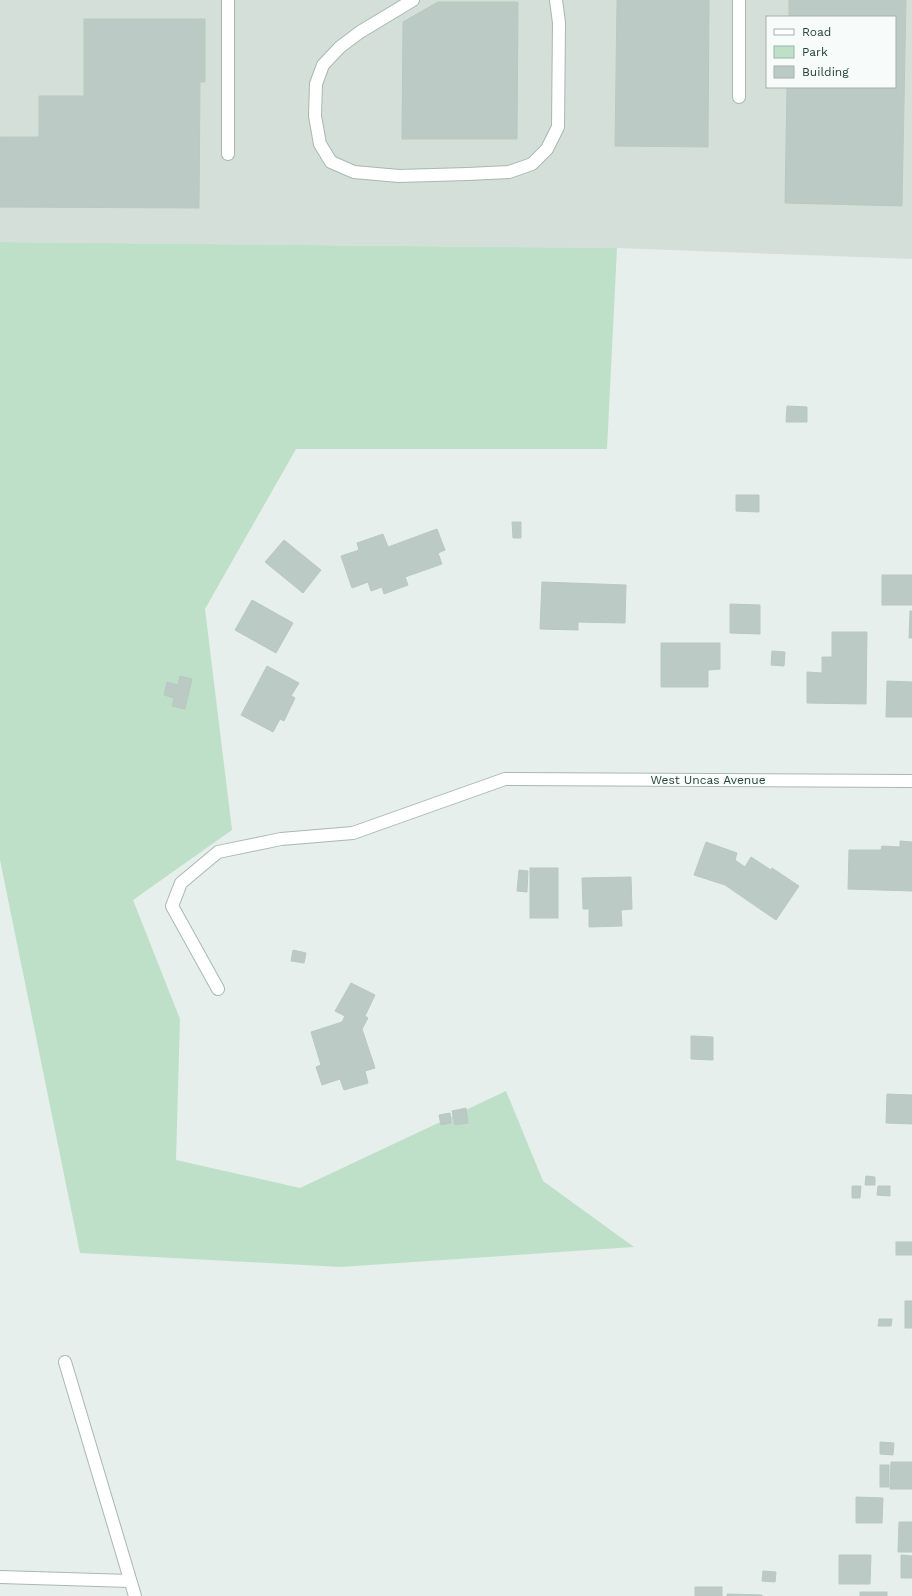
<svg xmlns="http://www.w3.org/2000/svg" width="912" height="1596" font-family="'Work Sans',sans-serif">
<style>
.built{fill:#d4dfda;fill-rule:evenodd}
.green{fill:#bfe0c8}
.building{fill:#bbcac4;stroke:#b8c9c2}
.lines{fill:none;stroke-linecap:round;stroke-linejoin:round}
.minor-casing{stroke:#a8b8b2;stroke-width:14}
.minor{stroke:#fff;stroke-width:12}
.labels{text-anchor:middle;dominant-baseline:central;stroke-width:3;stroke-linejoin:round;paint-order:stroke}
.street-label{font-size:12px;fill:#24423a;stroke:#f7fbf9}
</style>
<rect width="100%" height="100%" fill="#e6efeb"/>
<path class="built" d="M0 0H912V259L617 248 0 242ZM767 17H895V87H767Z"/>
<polygon class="green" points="0,242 617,248 607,449 296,449 205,609 232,830 133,900 180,1019 176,1160 300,1188 506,1091 543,1181 634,1247 340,1267 80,1253 0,860"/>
<g class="building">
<polygon points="617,0 709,0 708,147 615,146"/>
<polygon points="789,0 906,0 902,206 785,203 787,87 895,87 895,17 789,17"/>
<polygon points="438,2 518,2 517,139 402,139 403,22"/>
<polygon points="84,19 205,19 205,82 200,82 199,208 0,207 0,137 39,137 39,96 84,96"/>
<polygon points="787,406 807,407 807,422 786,422"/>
<polygon points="736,495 759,495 759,512 736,511"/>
<polygon points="512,522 521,522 521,538 513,538"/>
<polygon points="437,529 445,550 438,553 442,564 405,577 408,585 384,594 382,587 371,591 368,582 352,588 341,556 359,550 357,543 383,534 388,547"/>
<polygon points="284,540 321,570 303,593 265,562"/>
<rect x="882" y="575" width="30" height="30"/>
<polygon points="542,582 626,585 625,623 578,622 578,630 540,629"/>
<polygon points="252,600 293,623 276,653 235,630"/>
<polygon points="730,604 760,605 760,634 730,633"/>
<polygon points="910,611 912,611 912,638 909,638"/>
<polygon points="832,632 867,632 866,704 807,703 807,672 822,673 822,657 832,657"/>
<polygon points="661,643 720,643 720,669 708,670 708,687 661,687"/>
<polygon points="772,651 785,652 784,666 771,665"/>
<polygon points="267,666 299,683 291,696 295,698 284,721 280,719 273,732 241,715"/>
<polygon points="180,676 192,679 185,709 172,706 174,698 164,695 167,682 178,685"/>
<polygon points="887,681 912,682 912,717 886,717"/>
<polygon points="900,841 912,842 912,891 848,889 849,850 881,850 882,846 900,847"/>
<polygon points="706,842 737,853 735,860 745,867 751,857 771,870 772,868 799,886 776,920 725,885 694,875"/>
<rect x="530" y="868" width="28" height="50"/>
<polygon points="519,870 528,871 527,892 517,891"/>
<polygon points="631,877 632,909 621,910 622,926 589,927 589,909 583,909 582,878"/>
<polygon points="293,950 306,953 304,963 291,961"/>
<polygon points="351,983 375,995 365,1016 368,1018 362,1029 375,1068 365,1071 368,1083 344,1090 340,1079 322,1085 316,1067 321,1065 311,1032 342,1022 345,1016 335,1011"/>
<polygon points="691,1036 713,1037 713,1060 691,1059"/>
<polygon points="887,1094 912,1095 912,1124 886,1123"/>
<polygon points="466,1108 468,1123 455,1125 452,1111"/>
<polygon points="450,1113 451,1123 441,1125 439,1115"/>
<polygon points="866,1176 875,1177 875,1185 865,1185"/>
<polygon points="852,1186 861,1186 860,1198 852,1198"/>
<polygon points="878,1186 890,1186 890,1196 877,1195"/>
<rect x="896" y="1242" width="16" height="13"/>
<rect x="905" y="1301" width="7" height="27"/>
<polygon points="879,1319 892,1319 891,1326 878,1326"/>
<polygon points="880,1442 894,1443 893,1455 880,1454"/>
<polygon points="891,1462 912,1462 912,1489 890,1489"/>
<rect x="880" y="1465" width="9" height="22"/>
<polygon points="856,1497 883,1498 882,1523 856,1523"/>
<polygon points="899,1522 912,1522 912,1552 898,1552"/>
<polygon points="839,1555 871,1555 870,1584 839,1584"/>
<polygon points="901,1555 912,1556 912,1578 901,1578"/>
<polygon points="763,1571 776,1572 775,1582 762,1581"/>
<rect x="695" y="1587" width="27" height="9"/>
<rect x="860" y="1592" width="27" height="4"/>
<polygon points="727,1594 762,1595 762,1596 727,1596"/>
</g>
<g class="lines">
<defs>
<g id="minor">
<polyline points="228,0 228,154"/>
<polyline points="413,0 360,32 340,47 323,65 316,84 315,116 320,144 331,162 354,172 399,176 468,174 509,172 532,164 547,149 558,127 559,23 556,0"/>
<polyline points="739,0 739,97"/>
<polyline points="218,989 172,906 181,883 218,852 281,839 353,833 505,779 912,781"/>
<polyline points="65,1362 135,1596"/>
<polyline points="0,1577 130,1581"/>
</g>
</defs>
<use href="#minor" class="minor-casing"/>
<use href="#minor" class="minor"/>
</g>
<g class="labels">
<g class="street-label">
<text x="708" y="780">West Uncas Avenue</text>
</g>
</g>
<rect x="766" y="16" width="130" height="72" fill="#f7fbf9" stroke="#a3b1ad"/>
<rect x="774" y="29" width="20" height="6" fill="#ffffff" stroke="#a3b1ad"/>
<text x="802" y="36" font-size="12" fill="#24423a">Road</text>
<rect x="774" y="46" width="20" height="12" fill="#bfe0c8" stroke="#a3b1ad"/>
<text x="802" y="56" font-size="12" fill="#24423a">Park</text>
<rect x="774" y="66" width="20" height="12" fill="#bbcac4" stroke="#a3b1ad"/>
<text x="802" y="76" font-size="12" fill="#24423a">Building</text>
</svg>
